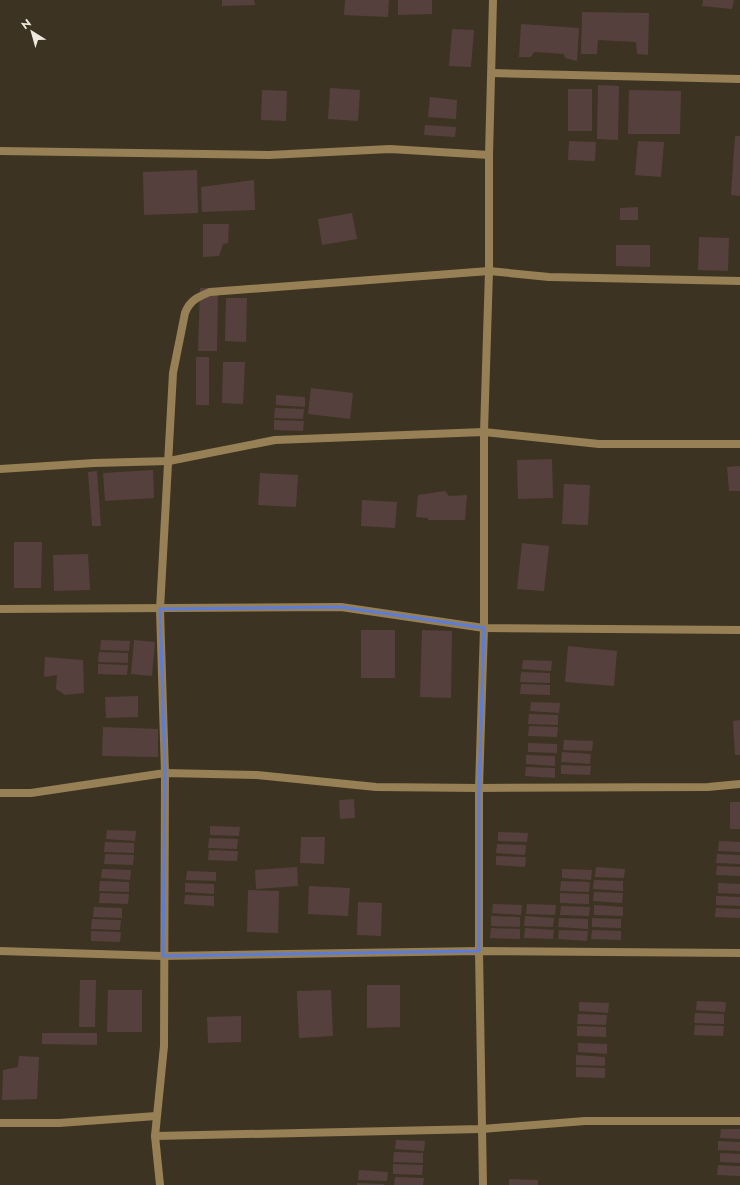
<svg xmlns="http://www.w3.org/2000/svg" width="740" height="1185" font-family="Jost,sans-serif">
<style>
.building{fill:#56403d}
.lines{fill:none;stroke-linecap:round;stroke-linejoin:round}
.street{stroke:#978055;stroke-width:8}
.marked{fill:none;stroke:#5c7cda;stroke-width:3;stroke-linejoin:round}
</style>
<rect width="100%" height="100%" fill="#3c3322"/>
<g class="building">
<polygon points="222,0 254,0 255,5 222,6"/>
<polygon points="345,0 389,0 388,17 344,15"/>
<polygon points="398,0 432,0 432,14 398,15"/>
<polygon points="703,0 734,0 732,9 702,6"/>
<polygon points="582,12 649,13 648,55 637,54 636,42 598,40 597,54 581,54"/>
<polygon points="521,24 579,28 577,61 565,58 564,54 534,52 531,57 519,57"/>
<polygon points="452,29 474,30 471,67 449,66"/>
<polygon points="598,85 619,86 618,140 597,139"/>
<polygon points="330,88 360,90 358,121 328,119"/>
<rect x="568" y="89" width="24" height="42"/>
<polygon points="262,90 287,91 286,121 261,120"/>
<polygon points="629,90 681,91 680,134 628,134"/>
<polygon points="430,97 457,100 456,119 428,117"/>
<polygon points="425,125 456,127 455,137 424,135"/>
<polygon points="735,136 740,136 740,196 731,195"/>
<polygon points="569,141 596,142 595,161 568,160"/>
<polygon points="638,141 664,142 661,177 635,175"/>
<polygon points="197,170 198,213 144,215 143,172"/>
<polygon points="254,180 255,210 202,212 201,187"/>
<polygon points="638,207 638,220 620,220 620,208"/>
<polygon points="352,213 357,239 322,245 318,219"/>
<polygon points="203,224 229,224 228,243 223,244 219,256 203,257"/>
<polygon points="699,237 729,238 728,271 698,270"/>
<polygon points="616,245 650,245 650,267 616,266"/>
<polygon points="200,288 218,288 217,351 198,351"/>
<polygon points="226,298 247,298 246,342 225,341"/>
<rect x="196" y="357" width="13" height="48"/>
<polygon points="223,362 245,362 243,404 222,403"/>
<polygon points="311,388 353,393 350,419 308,414"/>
<polygon points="276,395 305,397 305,407 276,405"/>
<polygon points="275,408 304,409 303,419 274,418"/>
<polygon points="274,420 304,421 303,431 274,430"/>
<polygon points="552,459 553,498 518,499 517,460"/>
<polygon points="740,466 740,491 729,491 727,467"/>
<polygon points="153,470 154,498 105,501 103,473"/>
<polygon points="97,471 101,526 92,526 88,472"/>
<polygon points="260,473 298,475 296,507 258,505"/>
<polygon points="564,484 590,485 588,525 562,524"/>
<polygon points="445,491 449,496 467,495 465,520 428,520 428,518 416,517 418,495"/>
<polygon points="362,500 397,502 395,528 361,526"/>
<polygon points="14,542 42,542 41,588 14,588"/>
<polygon points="522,543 549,546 544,591 517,589"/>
<polygon points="88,554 90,590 54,591 53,555"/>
<rect x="361" y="630" width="34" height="48"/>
<polygon points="422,630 452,631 451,698 420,697"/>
<polygon points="101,640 130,641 129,651 100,650"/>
<polygon points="134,640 155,642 152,676 131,674"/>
<polygon points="568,646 617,651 614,686 565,682"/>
<polygon points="99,652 128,653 128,663 98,662"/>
<polygon points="45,657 83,660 84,693 65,695 56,689 57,675 44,677"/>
<polygon points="523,660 552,661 551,671 522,669"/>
<polygon points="98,664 128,665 127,675 98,674"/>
<polygon points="521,672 550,673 550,683 520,682"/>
<polygon points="521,684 550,685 550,695 520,694"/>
<polygon points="138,696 138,717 106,718 105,697"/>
<polygon points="531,702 560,703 559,713 530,711"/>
<polygon points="529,714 558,715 558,725 528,724"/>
<polygon points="740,720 740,755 735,755 733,721"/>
<polygon points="529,726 558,727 557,737 528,736"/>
<polygon points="103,727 158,729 158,757 102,756"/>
<polygon points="564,740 593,741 592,751 563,750"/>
<polygon points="528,743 557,744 557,753 528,752"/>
<polygon points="562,752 591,754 590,764 561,762"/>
<polygon points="526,755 555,756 555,766 526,764"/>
<polygon points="561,765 591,766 590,775 561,774"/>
<polygon points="526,767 555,768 555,778 525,776"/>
<polygon points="354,799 355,818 340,819 339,800"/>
<rect x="730" y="802" width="10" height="27"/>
<polygon points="210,826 240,827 239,836 210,835"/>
<polygon points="107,830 136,831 135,841 106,839"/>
<polygon points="498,832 528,833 527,842 498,841"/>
<polygon points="301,837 325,837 324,864 300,863"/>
<polygon points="209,838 238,839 237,849 208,848"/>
<polygon points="719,841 740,842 740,852 718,851"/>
<polygon points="105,842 134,843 134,853 104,852"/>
<polygon points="497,844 526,845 525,855 496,853"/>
<polygon points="209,850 238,851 237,861 208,860"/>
<polygon points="105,854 134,855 133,865 104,864"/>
<polygon points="717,854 740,855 740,864 716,863"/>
<polygon points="496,856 526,857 525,867 496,865"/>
<polygon points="717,866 740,867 740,876 716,875"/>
<polygon points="297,867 298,886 256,889 255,870"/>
<polygon points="596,867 625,869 624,878 595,877"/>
<polygon points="102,869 131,870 130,880 101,878"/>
<polygon points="562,869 592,870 591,880 562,878"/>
<polygon points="187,871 216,872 216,881 186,880"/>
<polygon points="594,880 623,881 623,891 593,889"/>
<polygon points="100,881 129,882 129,892 99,891"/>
<polygon points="561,881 590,882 589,892 560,891"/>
<polygon points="185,883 214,884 214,894 185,892"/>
<polygon points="718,883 740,884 740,894 718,893"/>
<polygon points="309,886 350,888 348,916 308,914"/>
<polygon points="248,890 279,891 278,933 247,932"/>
<polygon points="594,892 623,893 622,903 593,901"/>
<polygon points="100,893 129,894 128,904 99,903"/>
<polygon points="560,893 589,894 589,904 560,903"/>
<polygon points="185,895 214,896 214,906 184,904"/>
<polygon points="716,896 740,897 740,906 716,905"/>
<polygon points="358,902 382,903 381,936 357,935"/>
<polygon points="493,904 522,905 521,915 492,913"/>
<polygon points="527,904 556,905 555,915 526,914"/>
<polygon points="594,905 623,907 623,916 594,915"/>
<polygon points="561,906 590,907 589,916 560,915"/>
<polygon points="94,907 122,908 122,918 93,917"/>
<polygon points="716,908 740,909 740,918 715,917"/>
<polygon points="491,916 520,917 520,927 491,926"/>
<polygon points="525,916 554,918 553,927 524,926"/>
<polygon points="559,918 588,919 588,929 558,927"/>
<polygon points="592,918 621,919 621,928 592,927"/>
<polygon points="92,919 121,920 120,930 91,929"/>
<polygon points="491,928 520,929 520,939 490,938"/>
<polygon points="525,928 554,930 553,939 524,938"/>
<polygon points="559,930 588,931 587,941 558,939"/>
<polygon points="592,930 621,931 621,940 591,939"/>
<polygon points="91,931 121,932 120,942 91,941"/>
<polygon points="80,980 96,980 95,1027 79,1027"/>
<polygon points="367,985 400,985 400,1027 367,1028"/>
<polygon points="108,990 142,990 142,1032 107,1032"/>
<polygon points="331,990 333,1036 299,1038 297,991"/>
<polygon points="697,1001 726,1002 725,1012 696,1010"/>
<polygon points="579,1002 609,1003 608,1013 579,1011"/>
<polygon points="695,1013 724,1014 724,1024 694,1023"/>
<polygon points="578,1014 607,1015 606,1025 577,1024"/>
<polygon points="241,1016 241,1042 208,1043 207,1017"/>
<polygon points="695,1025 724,1026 723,1036 694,1035"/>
<polygon points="577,1026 606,1027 606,1037 577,1036"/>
<polygon points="42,1033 97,1033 97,1045 42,1044"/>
<polygon points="578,1043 607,1044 607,1054 578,1052"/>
<polygon points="576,1055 605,1057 605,1066 576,1065"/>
<polygon points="19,1056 39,1057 37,1099 2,1100 3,1070 18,1067"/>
<polygon points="576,1067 605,1068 605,1078 576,1077"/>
<polygon points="721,1129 740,1129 740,1139 720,1138"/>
<polygon points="396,1140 425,1141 424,1151 395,1149"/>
<polygon points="718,1141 740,1142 740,1151 718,1150"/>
<polygon points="394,1152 423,1153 423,1163 393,1162"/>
<polygon points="720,1153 740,1154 740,1163 720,1162"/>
<polygon points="393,1164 423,1165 422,1175 393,1174"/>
<polygon points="718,1165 740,1166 740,1176 717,1175"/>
<polygon points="359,1170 388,1172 387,1181 358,1180"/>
<polygon points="395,1177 424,1178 423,1185 394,1185"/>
<polygon points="509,1179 538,1180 538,1185 509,1185"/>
<polygon points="357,1183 384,1184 384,1185 357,1185"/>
</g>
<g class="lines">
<g class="street">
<polyline points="492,73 740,79"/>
<polyline points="0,151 269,155 390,149 489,155"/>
<polyline points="0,469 94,463 169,461 275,440 484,432 599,444 740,444"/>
<polyline points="0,609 341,607 484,628 740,630"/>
<polyline points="0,793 31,793 165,773 257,775 376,787 479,788 708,787 740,784"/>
<polyline points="0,951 163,956 479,951 740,953"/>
<polyline points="0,1123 59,1123 156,1116"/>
<polyline points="155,1136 482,1129 585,1121 740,1121"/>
<path d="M160 1185 155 1136 164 1046 165 773 160 609 173 373 185 313C190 300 198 297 210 292L489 271 549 277 740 281"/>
<polyline points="483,1185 479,951 479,788 484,628 484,432 489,271 489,155 493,0"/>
</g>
</g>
<path class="marked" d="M341 607 484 628 479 788V951L163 956 165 773 160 609Z"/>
<g transform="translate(32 32) rotate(323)" stroke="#3c3322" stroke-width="3" paint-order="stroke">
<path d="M0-3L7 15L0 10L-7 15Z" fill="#eee8de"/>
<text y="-6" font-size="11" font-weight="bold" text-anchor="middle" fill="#eee8de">N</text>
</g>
</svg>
